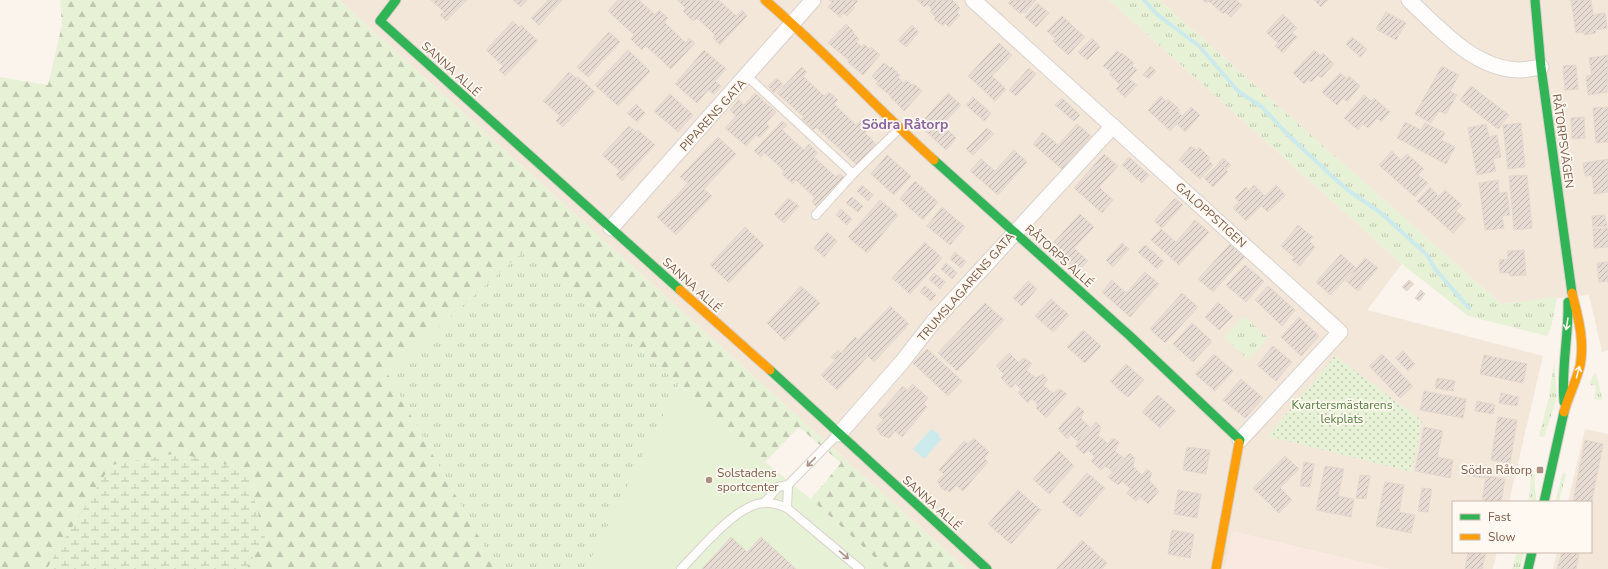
<svg xmlns="http://www.w3.org/2000/svg" width="1608" height="569" font-family="'Nunito Sans',sans-serif">
<style>
.residential{fill:#f3e7da}
.commercial{fill:#fae9e1}
.grass{fill:url(#grass-tufts)}
.forest{fill:url(#forest-firs)}
.wetland{fill:url(#wetland-marsh)}
.park{fill:url(#park-dots)}
.garden{fill:#e6f1d6}
.water{fill:#cceaec}
.lines{fill:none;stroke-linecap:round;stroke-linejoin:round}
.stream{stroke:#cceaec;stroke-width:4}
.building{fill:url(#building-hatch);stroke:#e4d7ce}
.lane-casing{stroke:#d9d1cb;stroke-width:10}
.street-casing{stroke:#d9d1cb;stroke-width:17}
.fast-casing{stroke:#dad0c9;stroke-width:11}
.slow-casing{stroke:#dad0c9;stroke-width:11}
.lane{stroke:#fefdfc;stroke-width:8}
.street{stroke:#fefdfc;stroke-width:15}
.fast{stroke:#30b455;stroke-width:9}
.slow{stroke:#ff9f0a;stroke-width:9}
.oneway{stroke:#fff9f1}
.oneway2{stroke:#aa9387}
.poi-dot{fill:#a99082;stroke:#fff9f1;stroke-width:1.5}
.labels{text-anchor:middle;dominant-baseline:central;stroke-width:3.5;stroke-linejoin:round;paint-order:stroke}
.street-label{font-size:12px;fill:#7d5a48;stroke:#fff9f1}
.park-label{font-size:12px;fill:#507e3c;stroke:#fff9f1}
.poi-label{font-size:12px;fill:#7d5a48;stroke:#fff9f1;text-anchor:end}
.quarter-label{font-size:14px;font-weight:bold;fill:#8b64a0;stroke:#fff9f1}
</style>
<defs>
<pattern id="grass-tufts" width="24" height="20" patternUnits="userSpaceOnUse"><rect width="24" height="20" fill="#e6f1d6"/><path d="M3 7l-1-3M5 7V3M7 7l1-3M15 17l-1-3M17 17v-4M19 17l1-3" fill="none" stroke="#c0c6b0"/></pattern>
<pattern id="forest-firs" width="22" height="20" patternUnits="userSpaceOnUse"><rect width="22" height="20" fill="#e6f1d6"/><path d="M5 1l3.5 6h-7zM16 11l3.5 6h-7z" fill="#c0c6b0"/></pattern>
<pattern id="wetland-marsh" width="20" height="14" patternUnits="userSpaceOnUse"><rect width="20" height="14" fill="#e6f1d6"/><path d="M1 5h8M5 5V1M11 12h8M15 12V8" fill="none" stroke="#c0c6b0"/></pattern>
<pattern id="park-dots" width="8" height="8" patternUnits="userSpaceOnUse"><rect width="8" height="8" fill="#e6f1d6"/><path d="M2 2h.1M6 6h.1" fill="none" stroke="#c0c6b0" stroke-width="1.8" stroke-linecap="round"/></pattern>
<pattern id="building-hatch" width="6" height="6" patternUnits="userSpaceOnUse"><rect width="6" height="6" fill="#e7dcd3"/><path d="M-1 1l2-2M0 6l6-6M5 7l2-2" fill="none" stroke="#c0b5ad"/></pattern>
</defs>
<rect width="100%" height="100%" fill="#faf4ed"/>
<g class="residential">
<polygon points="339,0 1109,0 1402,264 1367,310 1543,356 1509,502 1453,502 1453,552 1497,552 1493,569 1389,569 1234,532 1225,569 966,569"/>
<polygon points="1159,0 1608,0 1608,350 1602,352 1589,295 1501,304"/>
<polygon points="1585,429 1608,434 1608,569 1553,569 1557,552 1591,552 1591,502 1568,502"/>
</g>
<polygon class="commercial" points="1233,532 1389,569 1225,569"/>
<g class="grass">
<polygon points="1109,0 1159,0 1501,304 1557,297 1551,328 1547,336 1468,316 1402,264"/>
<polygon points="526,249 679,384 586,569 497,569 387,373"/>
<polygon points="1244,316 1268,338 1248,360 1224,337"/>
<polygon points="1554,363 1557,397 1544,437 1539,436 1549,397"/>
<polygon points="1596,372 1602,398 1601,400 1594,399 1596,386 1590,385 1591,379"/>
<polygon points="1563,472 1566,474 1559,502 1555,502"/>
<path d="M1531 473 1535 475C1533 484 1537 493 1536 502H1529Z"/>
<polygon points="1517,552 1524,552 1520,569 1512,569"/>
</g>
<polygon class="forest" points="60,0 339,0 966,569 887,569 811,499 841,463 799,427 765,462 679,384 526,249 387,373 497,569 246,569 265,538 60,546 47,569 0,569 0,77 48,85 62,25"/>
<polygon class="wetland" points="178,453 246,469 265,538 246,569 47,569 60,546 111,465"/>
<polygon class="park" points="1335,356 1422,421 1412,472 1268,436"/>
<polygon class="garden" points="679,384 765,462 811,499 887,569 586,569"/>
<polygon class="water" points="931,429 939,434 939,436 942,439 924,459 913,449"/>
<g class="lines">
<polyline class="stream" points="1144,0 1158,15 1199,46 1238,91 1262,107 1290,137 1334,178 1349,191 1381,213 1427,255 1436,270 1469,308"/>
</g>
<g class="building">
<polygon points="431,0 467,0 446,21 440,15 444,12"/>
<polygon points="513,0 527,0 521,7"/>
<polygon points="548,0 562,0 539,25 531,18"/>
<polygon points="618,0 639,0 655,15 659,10 668,18 664,22 686,43 689,38 695,43 671,69 646,46 642,50 631,39 634,35 608,11"/>
<polygon points="677,0 719,0 736,16 742,10 747,16 720,45 713,38 715,35 697,18 693,21 683,11 686,8"/>
<polygon points="829,0 857,0 858,1 853,6 855,7 847,16 843,13 840,17 828,7 832,3"/>
<polygon points="917,0 952,0 960,8 957,12 960,15 949,27 945,23 943,26 934,19 936,17 930,12 932,9 927,4 924,7"/>
<polygon points="1011,0 1010,0 1036,0 1025,13 1023,12 1021,14 1008,3"/>
<polygon points="1203,0 1236,0 1242,5 1231,17 1225,12 1223,14 1209,1 1206,3"/>
<polygon points="1314,0 1328,0 1321,7"/>
<polygon points="1571,0 1591,0 1593,15 1605,13 1607,28 1595,30 1596,33 1584,35 1584,32 1576,33"/>
<polygon points="1037,3 1049,13 1036,27 1025,17"/>
<polygon points="1386,12 1406,23 1396,40 1376,29"/>
<polygon points="1283,14 1297,28 1292,33 1297,37 1283,53 1275,46 1278,43 1266,32"/>
<polygon points="1062,16 1085,37 1068,55 1053,41 1055,38 1047,31"/>
<polygon points="513,21 519,27 521,25 538,41 505,76 499,70 503,66 486,50"/>
<polygon points="846,24 854,32 853,33 859,39 856,42 862,47 864,44 869,49 871,47 880,55 863,75 848,62 849,60 828,43"/>
<polygon points="912,25 919,32 906,47 898,40"/>
<polygon points="609,32 620,42 588,77 577,67"/>
<polygon points="1352,37 1367,49 1360,57 1346,44"/>
<polygon points="1092,38 1100,47 1087,60 1078,52"/>
<polygon points="999,43 1012,55 992,76 1006,89 995,101 968,76"/>
<polygon points="628,50 650,71 618,106 595,85"/>
<polygon points="704,50 726,69 715,81 721,86 714,94 708,90 697,103 675,84"/>
<polygon points="1314,50 1321,56 1323,53 1334,64 1321,78 1318,75 1311,82 1308,80 1304,84 1293,73"/>
<polygon points="1117,51 1121,54 1122,53 1134,63 1132,65 1137,70 1129,79 1137,85 1125,98 1116,89 1120,85 1109,74 1111,72 1103,66"/>
<polygon points="1608,55 1607,92 1588,95 1586,76 1592,75 1589,58"/>
<polygon points="884,63 890,68 892,67 900,75 898,77 904,83 906,80 912,85 914,84 922,91 904,111 890,97 891,96 876,84 878,82 872,76"/>
<polygon points="1576,65 1578,89 1565,90 1563,66"/>
<polygon points="1151,66 1156,71 1149,79 1143,75"/>
<polygon points="1442,66 1459,75 1450,91 1457,95 1446,114 1439,111 1431,123 1415,114"/>
<polygon points="802,67 807,72 803,76 824,96 829,92 838,100 834,104 856,125 861,120 869,128 865,133 876,144 857,165 816,127 813,130 802,119 804,117 777,93"/>
<polygon points="1029,68 1036,74 1016,96 1009,90"/>
<polygon points="569,72 576,78 578,77 595,92 563,127 556,121 560,116 543,101"/>
<polygon points="1340,73 1347,79 1349,76 1360,86 1347,102 1343,98 1337,105 1322,92"/>
<polygon points="777,78 783,85 774,93 768,86"/>
<polygon points="1471,86 1509,115 1498,129 1460,100"/>
<polygon points="755,93 776,112 766,123 769,127 759,138 756,135 746,146 725,128 736,116 730,110 739,100 744,105"/>
<polygon points="948,93 961,105 942,125 956,138 946,150 919,125"/>
<polygon points="670,94 693,115 678,132 654,111"/>
<polygon points="1364,95 1371,101 1374,98 1390,112 1381,122 1377,118 1368,128 1363,124 1358,130 1344,118"/>
<polygon points="1161,96 1166,101 1168,99 1180,110 1178,112 1182,116 1191,107 1200,115 1185,132 1177,124 1170,131 1148,110"/>
<polygon points="973,97 991,113 984,121 966,105"/>
<polygon points="1062,98 1080,115 1074,121 1055,105"/>
<polygon points="636,104 645,113 637,122 627,113"/>
<polygon points="1608,107 1608,142 1596,143 1593,108"/>
<polygon points="1584,117 1585,138 1572,139 1571,118"/>
<polygon points="782,121 787,125 782,130 804,150 809,144 818,153 814,157 836,177 840,174 845,178 818,208 812,202 815,198 796,180 793,184 782,174 784,171 765,153 761,157 754,151"/>
<polygon points="1405,122 1421,130 1425,123 1445,133 1441,140 1455,147 1446,164 1397,138"/>
<polygon points="1521,123 1525,167 1508,169 1503,125"/>
<polygon points="1077,124 1091,136 1062,169 1033,144 1043,132 1058,145"/>
<polygon points="1486,124 1489,137 1497,135 1501,157 1493,159 1496,171 1477,175 1468,128"/>
<polygon points="629,126 636,132 638,130 655,145 622,181 616,175 620,171 602,155"/>
<polygon points="987,128 994,134 973,155 966,149"/>
<polygon points="718,137 736,154 704,189 712,196 676,235 657,217 688,183 680,177"/>
<polygon points="1191,146 1196,150 1199,147 1210,158 1208,160 1213,165 1200,179 1179,160"/>
<polygon points="1014,150 1027,162 998,195 970,171 981,159 995,171"/>
<polygon points="1392,151 1401,160 1407,154 1424,169 1418,175 1428,183 1415,197 1379,165"/>
<polygon points="1104,154 1118,166 1099,187 1113,200 1102,213 1074,188"/>
<polygon points="887,155 911,176 894,195 871,174"/>
<polygon points="1129,157 1149,175 1142,183 1122,165"/>
<polygon points="1223,158 1231,165 1227,169 1219,162"/>
<polygon points="1608,159 1608,192 1594,194 1592,175 1585,176 1583,163"/>
<polygon points="1219,163 1228,172 1213,187 1204,178"/>
<polygon points="1527,175 1532,228 1514,230 1509,176"/>
<polygon points="1498,180 1499,193 1507,192 1510,215 1502,216 1504,228 1485,230 1479,183"/>
<polygon points="915,181 938,202 923,220 900,199"/>
<polygon points="862,185 873,195 868,201 857,191"/>
<polygon points="1254,185 1265,196 1276,185 1286,195 1268,212 1261,206 1246,221 1233,208 1239,202 1235,198 1246,187 1249,191"/>
<polygon points="1430,187 1439,196 1445,190 1462,205 1456,211 1466,219 1453,233 1417,201"/>
<polygon points="852,197 863,206 858,212 846,203"/>
<polygon points="788,198 799,206 784,223 774,214"/>
<polygon points="1175,198 1183,205 1162,228 1154,221"/>
<polygon points="880,200 898,215 867,253 848,237"/>
<polygon points="942,207 965,227 950,245 927,226"/>
<polygon points="841,209 852,219 847,225 836,215"/>
<polygon points="1080,214 1094,227 1074,248 1088,261 1078,271 1050,246"/>
<polygon points="1605,215 1607,226 1593,227 1592,216"/>
<polygon points="1195,220 1209,232 1179,265 1151,240 1161,229 1176,242"/>
<polygon points="1298,225 1313,237 1309,241 1315,247 1300,266 1292,260 1294,257 1281,246"/>
<polygon points="745,227 764,245 729,283 710,265"/>
<polygon points="1608,228 1608,247 1594,248 1593,229"/>
<polygon points="827,232 837,241 824,257 814,248"/>
<polygon points="925,242 942,258 910,294 892,278"/>
<polygon points="1122,243 1129,249 1113,267 1106,260"/>
<polygon points="1231,243 1245,256 1213,292 1198,279"/>
<polygon points="1145,245 1164,261 1157,269 1138,252"/>
<polygon points="1524,250 1526,275 1510,276 1509,273 1500,273 1499,260 1508,259 1507,251"/>
<polygon points="955,252 966,262 961,268 950,259"/>
<polygon points="1341,254 1356,268 1330,295 1316,282"/>
<polygon points="1365,258 1378,268 1358,291 1346,281"/>
<polygon points="1608,262 1608,281 1599,282 1597,263"/>
<polygon points="946,263 957,273 952,279 941,269"/>
<polygon points="1245,265 1264,281 1246,302 1226,285"/>
<polygon points="1145,272 1159,284 1130,317 1102,292 1112,280 1126,293"/>
<polygon points="934,273 945,282 940,289 929,279"/>
<polygon points="1409,280 1414,284 1407,291 1402,287"/>
<polygon points="1028,281 1037,289 1022,306 1013,298"/>
<polygon points="801,286 820,303 785,341 767,323"/>
<polygon points="925,286 936,295 931,301 920,292"/>
<polygon points="1268,286 1295,310 1282,326 1255,300"/>
<polygon points="1421,290 1425,294 1419,301 1415,298"/>
<polygon points="1182,293 1198,307 1165,343 1150,329"/>
<polygon points="1051,299 1060,307 1044,324 1035,316"/>
<polygon points="1218,302 1233,316 1219,330 1205,317"/>
<polygon points="985,303 1004,320 957,371 938,353"/>
<polygon points="890,306 909,324 874,362 868,356 837,390 821,375 835,360 831,357 838,350 841,353 855,337 858,340"/>
<polygon points="1060,307 1069,315 1053,332 1044,324"/>
<polygon points="1299,317 1319,336 1301,356 1281,337"/>
<polygon points="1192,323 1212,341 1193,362 1173,344"/>
<polygon points="1083,330 1092,338 1076,355 1067,347"/>
<polygon points="1092,338 1101,346 1085,363 1076,355"/>
<polygon points="1273,346 1292,362 1276,381 1257,365"/>
<polygon points="927,349 962,381 948,396 913,363"/>
<polygon points="1403,351 1415,364 1408,371 1395,358"/>
<polygon points="1009,353 1018,362 1025,358 1032,364 1011,388 1001,378 1004,374 996,366"/>
<polygon points="1214,354 1233,371 1215,391 1195,374"/>
<polygon points="1382,354 1413,386 1400,398 1369,366"/>
<polygon points="1484,355 1527,364 1523,383 1480,374"/>
<polygon points="1126,364 1135,372 1119,390 1110,381"/>
<polygon points="1026,370 1036,378 1043,374 1048,380 1028,403 1018,393 1021,389 1015,383"/>
<polygon points="1135,372 1144,380 1128,397 1119,390"/>
<polygon points="1437,378 1455,381 1453,391 1435,388"/>
<polygon points="1241,379 1263,398 1245,418 1223,400"/>
<polygon points="913,384 928,398 923,404 927,407 902,437 895,431 889,438 881,435 876,427 883,420 878,415 903,386 907,390"/>
<polygon points="1044,386 1053,393 1060,389 1067,394 1046,418 1036,408 1038,406 1032,398"/>
<polygon points="1424,391 1466,399 1463,418 1420,410"/>
<polygon points="1501,393 1519,397 1517,406 1499,403"/>
<polygon points="1158,395 1167,403 1151,420 1142,412"/>
<polygon points="1477,401 1495,405 1493,414 1475,411"/>
<polygon points="1167,403 1176,411 1160,428 1151,420"/>
<polygon points="1078,406 1084,411 1081,419 1090,427 1078,441 1071,435 1067,439 1058,429"/>
<polygon points="1498,417 1517,420 1510,463 1491,460"/>
<polygon points="1096,422 1101,427 1098,435 1108,444 1095,457 1088,450 1084,454 1075,446"/>
<polygon points="1424,427 1443,431 1437,457 1453,460 1450,478 1415,471"/>
<polygon points="974,438 989,452 984,458 988,462 963,491 956,485 950,492 942,489 937,481 944,474 939,470 964,441 968,444"/>
<polygon points="1113,438 1119,442 1115,451 1125,459 1113,472 1106,466 1101,470 1091,461"/>
<polygon points="1585,440 1603,444 1591,505 1591,502 1573,502"/>
<polygon points="1187,447 1210,450 1208,462 1185,458"/>
<polygon points="1059,451 1074,466 1049,494 1033,479"/>
<polygon points="1130,453 1135,458 1133,466 1142,475 1130,488 1122,481 1118,485 1108,477"/>
<polygon points="1285,456 1299,469 1280,488 1292,500 1279,513 1253,488"/>
<polygon points="1185,458 1208,462 1206,474 1183,470"/>
<polygon points="1304,462 1314,464 1310,487 1300,486"/>
<polygon points="1468,465 1486,468 1484,478 1466,475"/>
<polygon points="1325,466 1344,469 1338,496 1354,499 1351,517 1316,510"/>
<polygon points="1147,469 1152,473 1149,480 1159,491 1148,504 1140,497 1136,501 1127,493"/>
<polygon points="1087,473 1105,488 1080,517 1062,502"/>
<polygon points="1360,475 1370,476 1366,499 1356,498"/>
<polygon points="1486,476 1505,479 1501,502 1482,502"/>
<polygon points="1385,482 1404,485 1399,512 1415,515 1411,533 1376,526"/>
<polygon points="1422,488 1432,489 1428,512 1418,511"/>
<polygon points="1018,490 1041,510 1011,544 988,524"/>
<polygon points="1178,490 1201,494 1199,506 1176,502"/>
<polygon points="1176,502 1199,506 1197,518 1174,514"/>
<polygon points="1172,530 1194,534 1192,546 1170,542"/>
<polygon points="731,537 747,552 761,537 796,569 702,569"/>
<polygon points="1082,540 1107,563 1102,569 1056,569"/>
<polygon points="1170,542 1192,546 1190,558 1168,554"/>
<polygon points="1468,552 1486,552 1482,569 1465,569"/>
<polygon points="1562,552 1572,552 1579,554 1576,569 1557,569"/>
</g>
<g class="lines">
<defs>
<g id="lane">
<polyline points="747,76 853,174 899,129"/>
<polyline points="816,215 853,174"/>
<polyline points="838,434 788,485 787,508 860,569"/>
<polyline points="764,503 778,487 788,485"/>
<path d="M681 569C700 550 736 505 763 503 771 502 780 505 787 508"/>
</g>
<g id="street">
<polyline points="973,0 1340,332 1240,440"/>
<path d="M1409 0C1439 28 1474 69 1519 70 1526 70 1534 68 1541 67"/>
<polyline points="611,228 813,0"/>
<polyline points="839,434 902,362 934,321 1113,126"/>
</g>
<g id="fast">
<polyline points="396,0 380,21 680,290"/>
<polyline points="1535,0 1541,67 1572,293"/>
<polyline points="934,160 1130,336 1240,440 1239,443"/>
<polyline points="770,370 987,569"/>
<path d="M1564 402C1561 368 1569 335 1568 302"/>
<polyline points="1544,502 1564,412"/>
<polyline points="1528,569 1532,552"/>
</g>
<g id="slow">
<path d="M765 0C824 50 876 108 934 160"/>
<polyline points="680,290 770,370"/>
<path d="M1564 412C1568 397 1576 382 1580 366 1585 341 1578 317 1572 293"/>
<polyline points="1216,569 1239,443"/>
</g>
</defs>
<use href="#lane" class="lane-casing"/>
<use href="#street" class="street-casing"/>
<use href="#fast" class="fast-casing"/>
<use href="#slow" class="slow-casing"/>
<use href="#lane" class="lane"/>
<use href="#street" class="street"/>
<use href="#fast" class="fast"/>
<use href="#slow" class="slow"/>
</g>
<defs><path id="oneway-shaft" d="M-6 0H5M1.5-3L5.5 0L1.5 3" fill="none" stroke-width="1.6" stroke-linecap="round" stroke-linejoin="round"/></defs>
<g class="oneway">
<use href="#oneway-shaft" transform="translate(1567 324) rotate(99)"/>
<use href="#oneway-shaft" transform="translate(1578 372) rotate(-75)"/>
</g>
<g class="oneway2">
<use href="#oneway-shaft" transform="translate(811 462) rotate(134)"/>
<use href="#oneway-shaft" transform="translate(844 555) rotate(40)"/>
</g>
<g class="poi-dot">
<rect x="1536" y="466" width="8" height="8" rx="2"/>
<circle cx="709" cy="480" r="4"/>
</g>
<g class="labels">
<g class="street-label">
<text transform="translate(451 69) rotate(42)">SANNA ALLÉ</text>
<text transform="translate(713 115) rotate(-48)">PIPARENS GATA</text>
<text transform="translate(1563 141) rotate(82)">RÅTORPSVÄGEN</text>
<text transform="translate(1211 215) rotate(42)">GALOPPSTIGEN</text>
<text transform="translate(1059 256) rotate(42)">RÅTORPS ALLÉ</text>
<text transform="translate(692 285) rotate(42)">SANNA ALLÉ</text>
<text transform="translate(966 287) rotate(-49)">TRUMSLAGARENS GATA</text>
<text transform="translate(932 503) rotate(42)">SANNA ALLÉ</text>
</g>
<g class="park-label">
<text x="1342" y="405">Kvartersmästarens<tspan x="1342" dy="14">lekplats</tspan></text>
</g>
<g class="poi-label">
<text x="1532" y="470">Södra Råtorp</text>
<text x="717" y="473" text-anchor="start">Solstadens<tspan x="717" dy="14">sportcenter</tspan></text>
</g>
<g class="quarter-label">
<text x="905" y="124">Södra Råtorp</text>
</g>
</g>
<rect x="1452" y="501" width="140" height="52" fill="#fff9f1" stroke="#cbb9ad"/>
<rect x="1460" y="514" width="20" height="6" fill="#30b455" stroke="#cbb9ad"/>
<text x="1488" y="521" font-size="12" fill="#7d5a48">Fast</text>
<rect x="1460" y="534" width="20" height="6" fill="#ff9f0a" stroke="#cbb9ad"/>
<text x="1488" y="541" font-size="12" fill="#7d5a48">Slow</text>
</svg>
